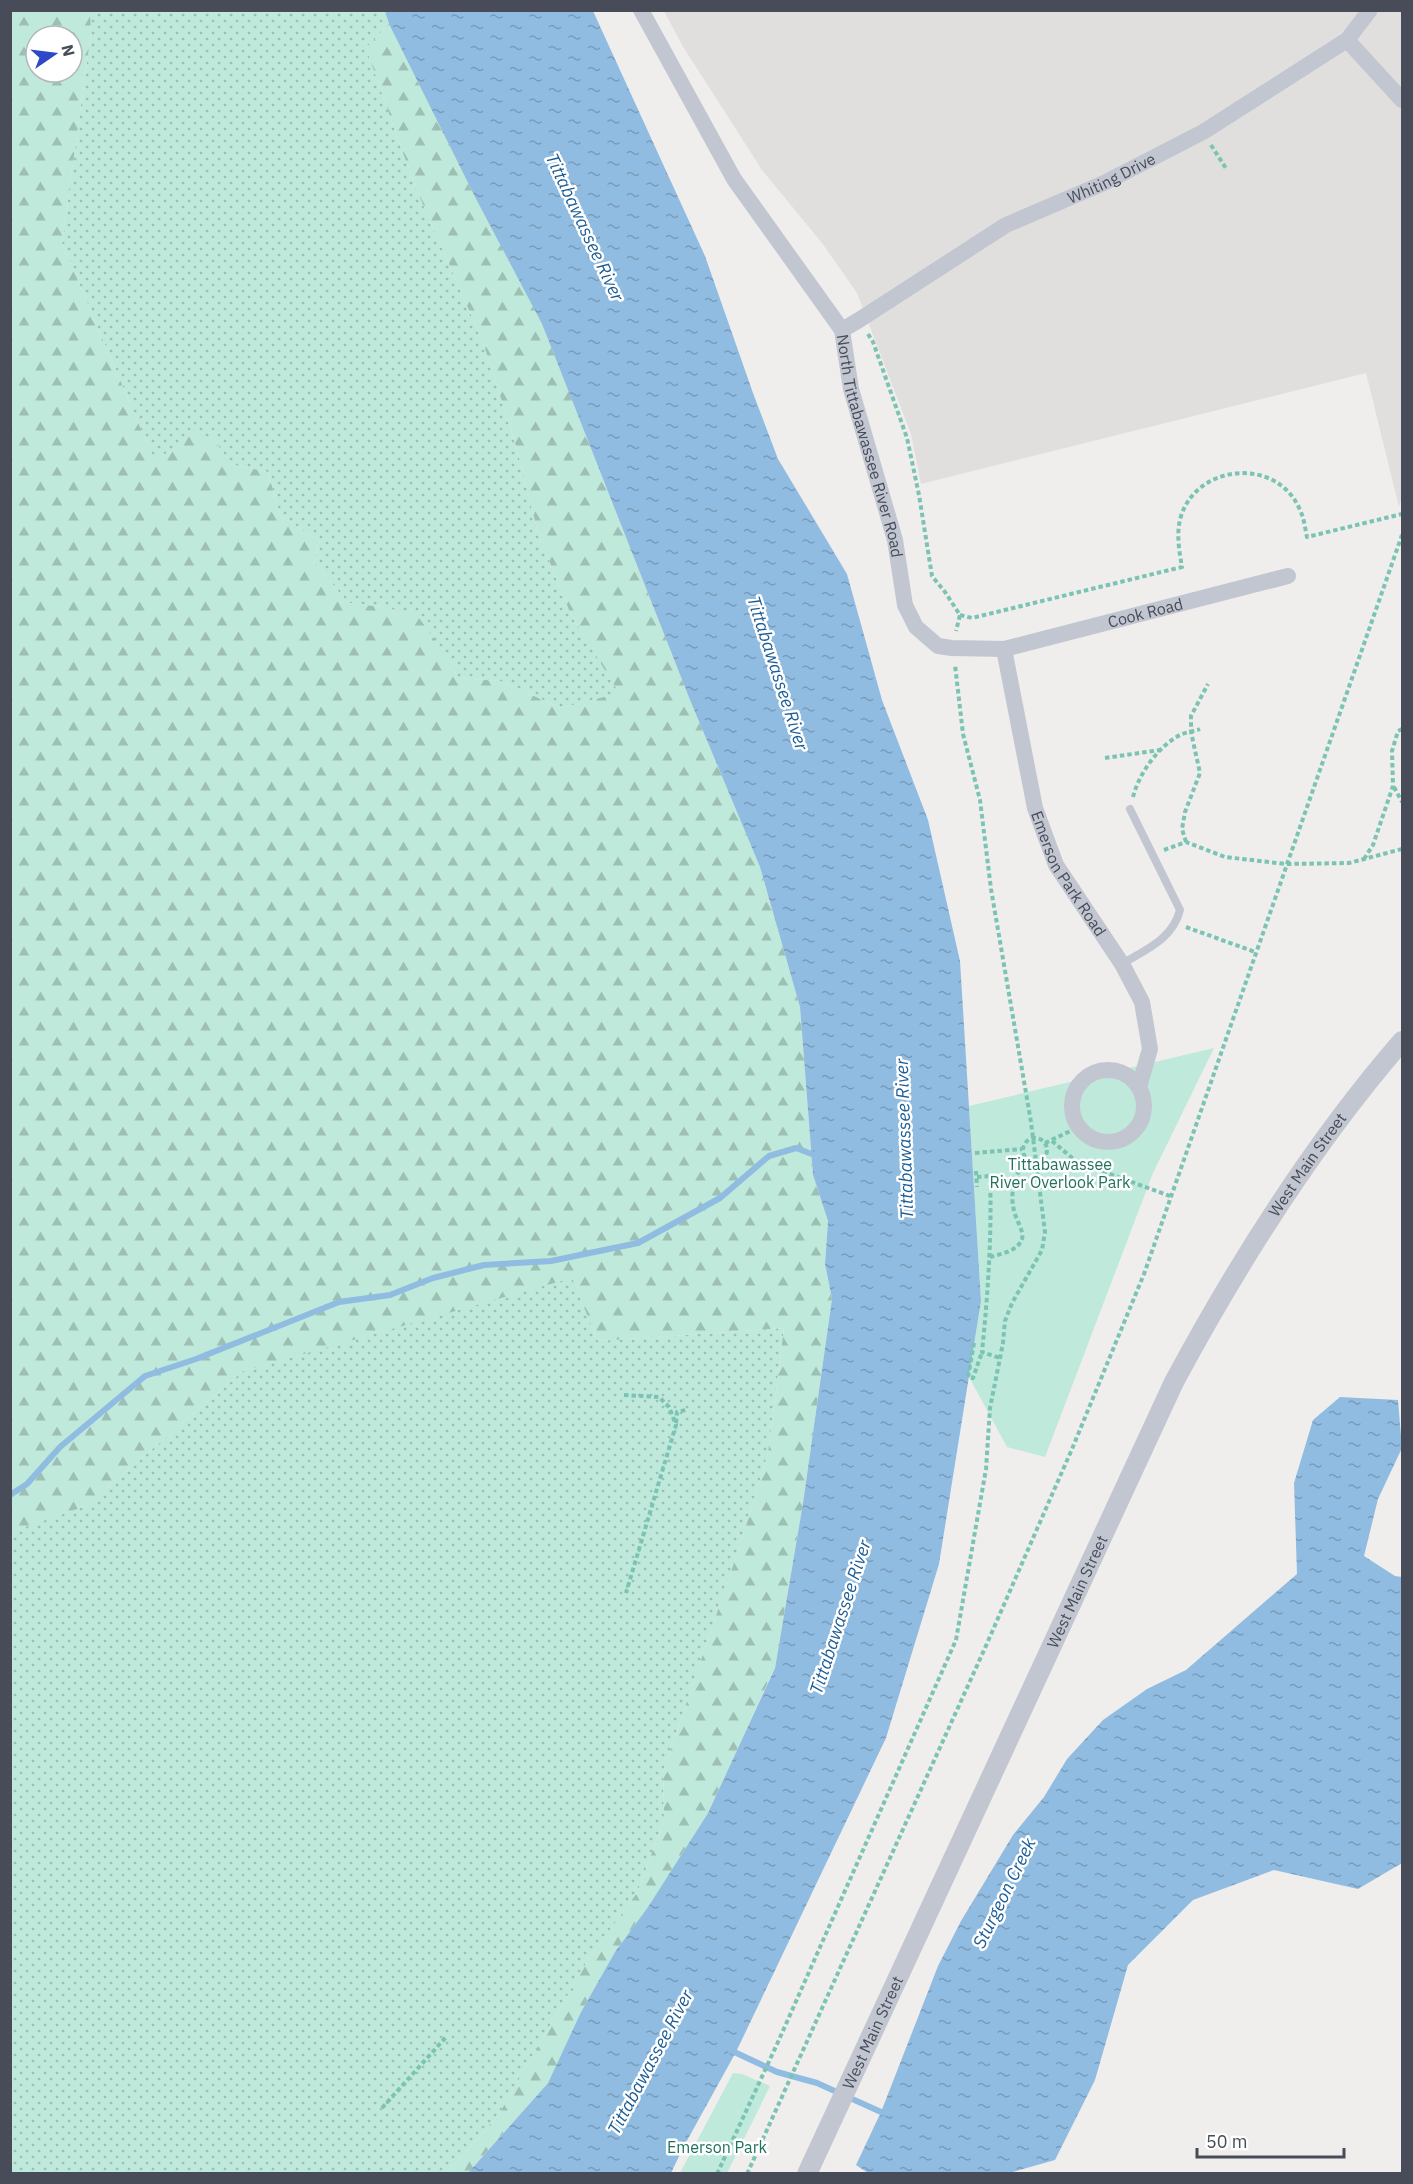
<svg xmlns="http://www.w3.org/2000/svg" width="1413" height="2184" font-family="'IBM Plex Sans',sans-serif">
<style>
.education{fill:#e0dfde}
.grass{fill:url(#grass-dots)}
.forest{fill:url(#forest-firs);fill-rule:evenodd}
.green{fill:#bfe9da}
.water{fill:url(#water-ripples)}
.lines{fill:none;stroke-linecap:round;stroke-linejoin:round}
.stream{stroke:#91bce1;stroke-width:6}
.path{stroke:#7bc3b2;stroke-width:4;stroke-dasharray:4.5 3;stroke-linecap:butt}
.service{stroke:#c2c6d1;stroke-width:8}
.minor{stroke:#c2c6d1;stroke-width:16}
.tertiary{stroke:#c2c6d1;stroke-width:20}
.labels{text-anchor:middle;dominant-baseline:central;stroke-width:5;stroke-linejoin:round;paint-order:stroke}
.street-label{font-size:16px;fill:#474c58;stroke:#fff}
.park-label{font-size:16px;fill:#21715d;stroke:#fff}
.water-label{font-size:18px;font-style:italic;fill:#1c5d96;stroke:#fff}
</style>
<defs>
<pattern id="grass-dots" width="8" height="8" patternUnits="userSpaceOnUse" patternTransform="scale(1.5)"><rect width="8" height="8" fill="#bfe9da"/><path d="M2 2h.1M6 6h.1" fill="none" stroke="#9dbfb4" stroke-width="1.8" stroke-linecap="round"/></pattern>
<pattern id="forest-firs" width="22" height="20" patternUnits="userSpaceOnUse" patternTransform="scale(1.5)"><rect width="22" height="20" fill="#bfe9da"/><path d="M5 1l3.5 6h-7zM16 11l3.5 6h-7z" fill="#9dbfb4"/></pattern>
<pattern id="water-ripples" width="26" height="14" patternUnits="userSpaceOnUse" patternTransform="scale(1.5)"><rect width="26" height="14" fill="#91bce1"/><path d="M2 4q2-2 4 0t4 0M15 11q2-2 4 0t4 0" fill="none" stroke="#789bb9"/></pattern>
</defs>
<rect width="100%" height="100%" fill="#efeeed"/>
<polygon class="education" points="664,11 1402,11 1402,497 1399,507 1366,373 921,484 911,434 857,293 822,243 762,170 682,45"/>
<g class="grass">
<polygon points="90,11 385,11 389,24 366,48 414,184 483,342 517,449 538,533 571,615 620,693 561,708 500,681 458,678 450,660 382,607 348,603 314,562 320,541 280,516 268,472 229,464 214,439 178,447 154,460 62,243 91,33"/>
<polygon points="572,1277 598,1341 784,1328 768,1453 742,1539 663,1772 664,1820 637,1893 588,1960 499,2114 447,2173 11,2173 10,1532 86,1506 243,1371"/>
</g>
<path class="forest" d="M10 11H90L91 33 62 243 154 460 178 447 189 432 214 439 230 464 268 472 280 516 320 541 314 562 348 603 382 607 416 614 450 660 458 678 500 681 561 708 619 693 571 615 538 533 517 449 483 342 414 184 366 48 389 24 476 199 542 324 690 700 760 867 800 1007 813 1175 828 1221 825 1264 832 1299 803 1503 775 1667 708 1813 648 1907 615 1952 581 2012 548 2083 468 2173H447L499 2114 588 1960 637 1893 664 1820 663 1772 742 1539 768 1453 784 1328 598 1341 572 1278 243 1371 86 1506 11 1532ZM36 36H72V72H36Z"/>
<g class="green">
<polygon points="1214,1048 1153,1173 1045,1457 1007,1447 969,1377 981,1301 969,1106"/>
<polygon points="733,2073 742,2074 770,2086 727,2173 680,2173"/>
</g>
<g class="water">
<polygon points="385,11 593,11 705,256 753,393 778,459 847,574 882,700 928,820 960,961 981,1301 939,1564 886,1738 736,2052 684,2146 671,2173 468,2173 548,2083 581,2012 615,1952 648,1907 708,1813 775,1668 803,1503 832,1299 825,1264 828,1221 813,1175 800,1007 760,867 690,700 542,324 476,199 389,24"/>
<polygon points="1340,1397 1398,1400 1402,1448 1378,1499 1364,1556 1395,1576 1402,1577 1402,1863 1358,1889 1274,1870 1193,1900 1128,1965 1095,2080 1055,2160 1009,2173 868,2173 856,2165 881,2112 938,1966 961,1921 1013,1835 1044,1797 1067,1759 1103,1720 1147,1689 1186,1670 1297,1574 1294,1483 1313,1420"/>
</g>
<g class="lines">
<g class="stream">
<polyline points="10,1495 27,1484 60,1447 145,1376 196,1359 339,1302 390,1295 433,1278 484,1265 551,1261 638,1243 720,1198 769,1156 796,1148 817,1156"/>
<polyline points="730,2050 777,2072 817,2083 881,2112 887,2113"/>
</g>
<g class="path">
<polyline points="1211,145 1227,170"/>
<polyline points="868,334 873,342 907,438 919,495 932,576 945,592 960,615 956,631"/>
<path d="M960 615 972 618 1182 567C1179 550 1176 533 1181 516 1198 463 1278 457 1300 510 1304 518 1305 528 1307 537L1402 514"/>
<polyline points="1105,758 1160,750"/>
<polyline points="1394,787 1402,802"/>
<path d="M1133 797C1139 773 1159 745 1182 734 1188 732 1195 731 1200 729"/>
<polyline points="1186,842 1182,829 1185,812 1200,773 1191,732 1191,716 1208,684"/>
<polyline points="1164,850 1186,842 1225,857 1286,864 1349,863 1402,849"/>
<polyline points="1364,859 1373,845 1393,786 1392,751 1398,731 1402,729"/>
<polyline points="1186,927 1255,952"/>
<circle cx="1035" cy="1150" r="12"/>
<polyline points="1052,1141 1077,1162 1170,1196"/>
<polyline points="1045,1143 1079,1127"/>
<polyline points="975,1153 1022,1149"/>
<polyline points="976,1171 977,1187"/>
<path d="M977 1177 990 1176C992 1235 988 1293 982 1352L1000 1358"/>
<path d="M990 1257C1001 1254 1018 1251 1022 1239 1024 1232 1018 1223 1016 1217 1008 1196 1014 1176 1026 1159"/>
<polyline points="974,1343 968,1377 973,1378 982,1352"/>
<polyline points="624,1395 659,1397 669,1407 676,1425 626,1593"/>
<polyline points="676,1423 677,1412 686,1410"/>
<polyline points="382,2108 447,2036"/>
<polyline points="717,2174 778,2042 956,1640 986,1469 990,1408 1003,1343 1005,1321 1012,1303 1042,1250 1045,1232 1031,1122 991,889 980,800 963,734 955,665"/>
<polyline points="747,2174 985,1648 1072,1449 1144,1274 1402,535"/>
</g>
<path class="service" d="M1122 964C1145 950 1173 939 1180 910L1130 809"/>
<g class="minor">
<path id="s1" d="M641 10 734 179 842 330 851 389 895 540 905 605 916 627 938 646 952 648 1004 649 1288 576"/>
<polyline points="1347,40 1402,100"/>
<path id="s2" d="M842 330 859 320 1006 225 1104 183 1203 132 1347 40 1370 10"/>
<path id="s3" d="M1004 649 1035 808 1056 865 1122 964 1142 1002 1150 1049 1139 1087"/>
<circle cx="1108" cy="1106" r="36"/>
</g>
<path class="tertiary" id="s4" d="M807 2174 1174 1382C1239 1261 1312 1145 1402 1041"/>
</g>
<g class="labels">
<g class="street-label">
<text stroke="none"><textPath href="#s2" startOffset="310">Whiting Drive</textPath></text>
<text stroke="none"><textPath href="#s1" startOffset="498">North Tittabawassee River Road</textPath></text>
<text stroke="none"><textPath href="#s1" startOffset="927">Cook Road</textPath></text>
<text stroke="none"><textPath href="#s3" startOffset="236">Emerson Park Road</textPath></text>
<text stroke="none"><textPath href="#s4" startOffset="1128">West Main Street</textPath></text>
<text stroke="none"><textPath href="#s4" startOffset="642">West Main Street</textPath></text>
<text stroke="none"><textPath href="#s4" startOffset="156">West Main Street</textPath></text>
</g>
<g class="park-label">
<text x="1060" y="1164">Tittabawassee<tspan x="1060" dy="18">River Overlook Park</tspan></text>
<text x="717" y="2147">Emerson Park</text>
</g>
<g class="water-label">
<text transform="translate(585 227) rotate(65)">Tittabawassee River</text>
<text transform="translate(778 673) rotate(72)">Tittabawassee River</text>
<text transform="translate(904 1139) rotate(-92)">Tittabawassee River</text>
<text transform="translate(840 1617) rotate(-72)">Tittabawassee River</text>
<text transform="translate(1004 1893) rotate(-64)">Sturgeon Creek</text>
<text transform="translate(650 2062) rotate(-62)">Tittabawassee River</text>
</g>
</g>
<rect width="1413" height="2184" fill="none" stroke="#474c58" stroke-width="24"/>
<g transform="translate(54 54) rotate(76)"><circle r="28" fill="#ffffff" stroke="#b5b7bc" stroke-width="1.5"/>
<path d="M0-4.5L10 22L0 15L-10 22Z" fill="#2d49ca"/>
<text y="-9" font-size="16" font-weight="bold" text-anchor="middle" fill="#474c58">N</text>
</g>
<path d="M1197 2148v9h147v-9" fill="none" stroke="#474c58" stroke-width="3"/>
<text x="1206" y="2148" font-size="18" fill="#474c58" stroke="#ffffff" stroke-width="4.5" paint-order="stroke">50 m</text>
</svg>
